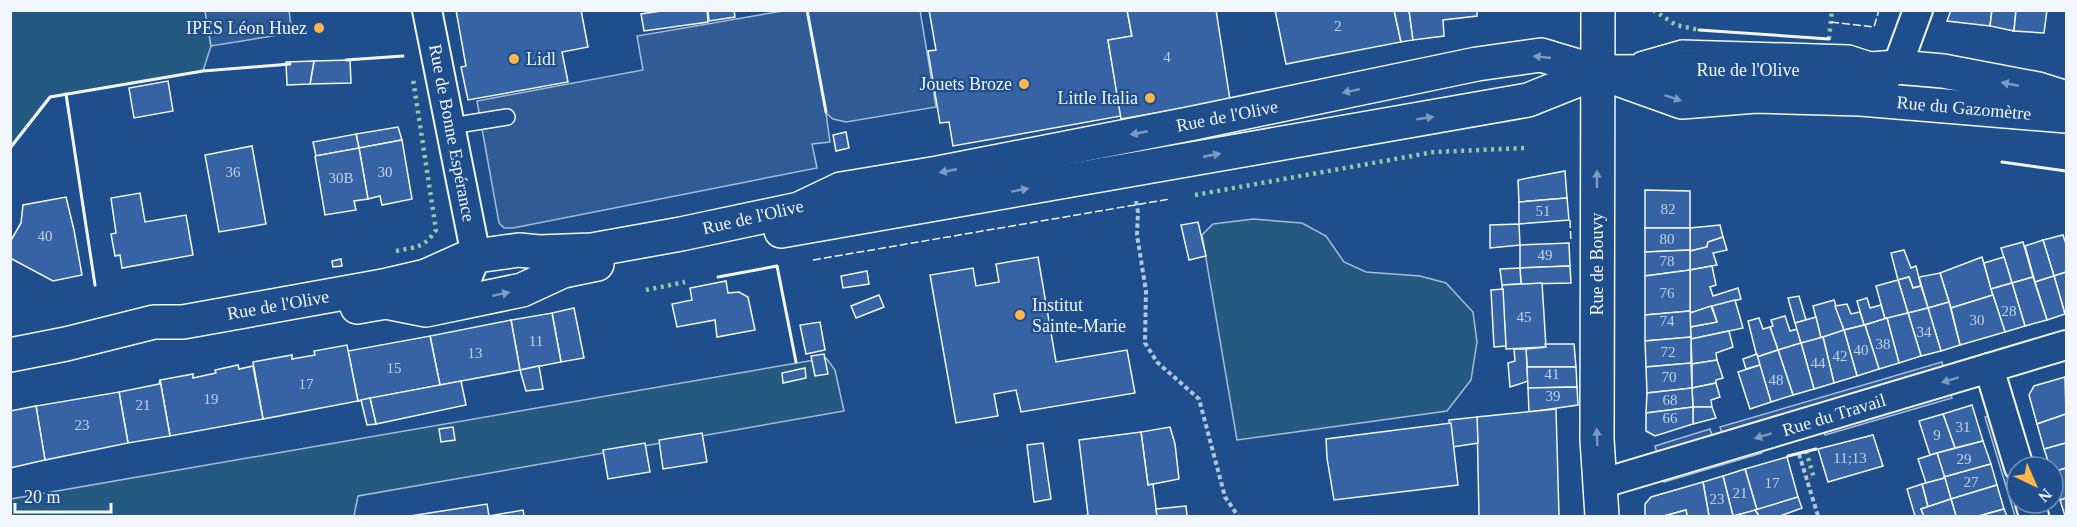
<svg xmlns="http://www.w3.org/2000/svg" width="2077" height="527" font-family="Georgia,serif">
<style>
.green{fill:#245a82;stroke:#a8bbd7;stroke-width:1.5}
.parking{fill:#305b95;stroke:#a8bbd7;stroke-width:1.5}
.building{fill:#3563a3;stroke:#f2f6ff;stroke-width:1.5}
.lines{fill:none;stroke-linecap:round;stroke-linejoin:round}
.lane-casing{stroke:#f2f6ff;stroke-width:18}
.street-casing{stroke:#f2f6ff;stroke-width:32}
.secondary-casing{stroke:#f2f6ff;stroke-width:36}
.primary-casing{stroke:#f2f6ff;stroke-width:36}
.path{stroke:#b3c4dc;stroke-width:4;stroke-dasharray:4.5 3;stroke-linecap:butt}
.lane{stroke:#1f4e8c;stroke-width:15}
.street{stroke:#1f4e8c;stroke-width:28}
.secondary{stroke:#1f4e8c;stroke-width:33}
.primary{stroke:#1f4e8c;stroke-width:33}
.hedge{stroke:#97c8a6;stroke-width:4.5;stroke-dasharray:3 4.5;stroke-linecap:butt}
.fence{stroke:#f2f6ff;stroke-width:1.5;stroke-dasharray:8 3;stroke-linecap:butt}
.wall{stroke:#f2f6ff;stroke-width:3}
.oneway{fill:#7e9ac0}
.poi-dot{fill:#ffb74d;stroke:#1f4e8c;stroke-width:2}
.labels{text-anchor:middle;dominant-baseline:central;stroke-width:4.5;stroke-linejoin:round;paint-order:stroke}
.number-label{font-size:15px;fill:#c3d1e8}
.poi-label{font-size:18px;fill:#f2f6ff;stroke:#1f4e8c;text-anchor:end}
.street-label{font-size:18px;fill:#f2f6ff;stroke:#1f4e8c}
</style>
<rect width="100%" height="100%" fill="#1f4e8c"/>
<g class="green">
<polygon points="11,11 205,11 211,46 203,71 51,97 11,148"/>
<polygon points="1253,219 1302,223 1326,236 1344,262 1366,272 1420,276 1446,283 1473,312 1477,342 1471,380 1447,411 1237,440 1202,235 1213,224"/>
<polygon points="826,358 835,370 844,411 358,496 354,516 11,516 11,499"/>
</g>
<g class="parking">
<polygon points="920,10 936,107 846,122 833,119 826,113 830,142 812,144 817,168 513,228 504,228 499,223 477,101 643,70 637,36 783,11"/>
<polygon points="205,11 289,11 292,33 211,46"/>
<polygon points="1942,362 1944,371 1723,435 1720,427"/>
<polygon points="1950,389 1952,398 1825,435 1823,426"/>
<polygon points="1995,414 2017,490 2017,503 2025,516 2015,516 1985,417"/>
<polygon points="1710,429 1713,438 1657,454 1655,446"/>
<polygon points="1759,445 1762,453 1664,482 1662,474"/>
</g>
<g class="building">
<polygon points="456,10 581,10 588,47 562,52 568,82 468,100 461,67 466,66"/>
<polygon points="668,10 707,10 708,22 644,31 641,14"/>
<polygon points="708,10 734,10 735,17 709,21"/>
<polygon points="929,10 1127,10 1132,36 1108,40 1121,116 953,146 949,122 940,123 928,51 936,50"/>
<polygon points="1127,10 1216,10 1230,100 1121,119 1108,40 1132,36"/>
<polygon points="1275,10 1394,10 1401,42 1286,64"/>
<polygon points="1394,10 1409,10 1413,40 1401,42"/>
<polygon points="1409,10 1477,10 1477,16 1443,20 1444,36 1413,40"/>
<polygon points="1951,10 1992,10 1990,26 1947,21"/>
<polygon points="1992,10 2016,10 2014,31 1990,26"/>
<polygon points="2016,10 2047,10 2044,33 2014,31"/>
<polygon points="350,60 351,83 310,84 314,61"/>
<polygon points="314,61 310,84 287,85 286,62"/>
<polygon points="168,81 173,111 134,118 129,88"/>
<polygon points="398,127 402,140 359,148 356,134"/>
<polygon points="846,132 849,148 836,151 833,135"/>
<polygon points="356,134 359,148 316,156 313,142"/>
<polygon points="402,140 412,199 382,205 380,196 368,199 359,148"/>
<polygon points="252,146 266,224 219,232 205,155"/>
<polygon points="359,148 368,199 354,201 356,210 325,215 315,156"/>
<polygon points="1565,171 1567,198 1519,202 1518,180"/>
<polygon points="1645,190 1690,191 1690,228 1645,228"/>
<polygon points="140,193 145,222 186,215 193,255 122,268 120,255 115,256 111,234 116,233 111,198"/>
<polygon points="66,197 74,230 82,275 53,281 10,258 10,242 21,223 23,205"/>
<polygon points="1567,198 1569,220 1519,224 1519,202"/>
<polygon points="1198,222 1206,256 1189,260 1181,225"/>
<polygon points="1519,224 1520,245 1490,248 1490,225"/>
<polygon points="1720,225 1723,237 1708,242 1707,247 1690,251 1690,228"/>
<polygon points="1645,228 1690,228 1690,250 1645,252"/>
<polygon points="2063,235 2066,244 2066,272 2054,276 2043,240"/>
<polygon points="1723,237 1727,250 1713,253 1717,265 1690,270 1690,251 1707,247 1708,242"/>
<polygon points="2043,240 2054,276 2035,282 2025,246"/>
<polygon points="2023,242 2033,277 2012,283 2001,248"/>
<polygon points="1569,243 1570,266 1520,268 1520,245"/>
<polygon points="1690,250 1690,270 1645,276 1645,252"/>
<polygon points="1904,250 1911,268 1916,266 1921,286 1913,288 1909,277 1898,280 1891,253"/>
<polygon points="1038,257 1056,362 1127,350 1135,393 1021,412 1016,390 994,394 998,416 956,423 930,275 973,268 976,286 999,282 996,264"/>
<polygon points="1982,257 1993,295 1951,308 1940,273"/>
<polygon points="2004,257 2012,283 1991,289 1984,263"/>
<polygon points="341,259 342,266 333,267 332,261"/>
<polygon points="1570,266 1571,283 1521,284 1520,268"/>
<polygon points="1712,266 1716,285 1710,287 1713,296 1738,288 1741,299 1690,313 1690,270"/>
<polygon points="1520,268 1521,284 1502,285 1500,269"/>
<polygon points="1690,270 1690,311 1645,315 1645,276"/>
<polygon points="867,271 869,284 843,288 841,276"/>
<polygon points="2066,272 2066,314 2065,314 2054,276"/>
<polygon points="1940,273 1949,302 1928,308 1919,277"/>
<polygon points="2054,276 2065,314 2047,320 2035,282"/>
<polygon points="1909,277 1913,288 1921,286 1928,308 1908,313 1898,280"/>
<polygon points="2033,277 2047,320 2025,326 2012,283"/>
<polygon points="1898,280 1908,313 1885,319 1876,286"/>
<polygon points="726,281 728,293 739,292 748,297 755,330 717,337 715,320 677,327 672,304 692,300 690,288"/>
<polygon points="1542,283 1546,347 1506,349 1502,285"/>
<polygon points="2012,283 2025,326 2005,332 1991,289"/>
<polygon points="1503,289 1506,346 1494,347 1491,290"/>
<polygon points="879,295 884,307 856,318 851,306"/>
<polygon points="1993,295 2005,332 1960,345 1951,308"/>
<polygon points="1799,296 1806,320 1795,323 1788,298"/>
<polygon points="1867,298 1870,308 1881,305 1885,319 1864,325 1857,301"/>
<polygon points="1735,300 1743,328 1691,339 1690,327 1717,322 1712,306"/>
<polygon points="1834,300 1844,330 1821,338 1813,306"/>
<polygon points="1949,302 1960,345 1941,351 1928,308"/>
<polygon points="1847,304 1851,314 1860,312 1864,325 1844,330 1835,306"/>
<polygon points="1711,306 1717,322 1690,327 1690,313"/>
<polygon points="574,308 584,358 561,362 552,313"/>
<polygon points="1928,308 1941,351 1921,356 1908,313"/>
<polygon points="1690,311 1691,337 1645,341 1645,315"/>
<polygon points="552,313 561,362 520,370 511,320"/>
<polygon points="1908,313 1921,356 1899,363 1887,318"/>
<polygon points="1785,316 1790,331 1797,329 1801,343 1778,350 1770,327 1773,326 1771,320"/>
<polygon points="1816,317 1821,338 1801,343 1795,323"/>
<polygon points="1759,318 1763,329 1770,327 1778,350 1757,357 1748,321"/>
<polygon points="1887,318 1899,363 1879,369 1865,325"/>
<polygon points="511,320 520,370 440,385 430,336"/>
<polygon points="820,322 825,350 806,354 800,325"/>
<polygon points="1865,325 1879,369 1857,376 1844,330"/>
<polygon points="1844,330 1857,376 1834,383 1823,337"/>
<polygon points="1729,331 1733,347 1716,353 1717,360 1692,364 1691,339"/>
<polygon points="430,336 440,385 358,401 348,351"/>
<polygon points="1691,337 1691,363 1646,367 1645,341"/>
<polygon points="1823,337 1834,383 1814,389 1801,343"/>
<polygon points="1801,343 1814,389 1793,395 1778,350"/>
<polygon points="1545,344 1574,344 1576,367 1527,367 1526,349 1546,347"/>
<polygon points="347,345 358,401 263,419 253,362 292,355 292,359 298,358 315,355 314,351"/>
<polygon points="1514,349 1526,349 1528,381 1510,387 1508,363 1515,361"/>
<polygon points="1778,350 1793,395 1771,402 1757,357"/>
<polygon points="824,354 828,374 815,376 811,356"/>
<polygon points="1757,354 1760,365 1746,369 1743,359"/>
<polygon points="1717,360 1723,378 1716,380 1716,383 1692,388 1692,364"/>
<polygon points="1691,363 1692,388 1647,393 1646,367"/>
<polygon points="238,365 239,369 253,366 263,419 170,436 160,380 193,374 193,378 216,373 215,370"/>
<polygon points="1760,365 1771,402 1750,409 1738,372"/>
<polygon points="539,366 543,389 526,391 520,370"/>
<polygon points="1527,367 1576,367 1577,387 1528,388"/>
<polygon points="805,368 806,378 783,383 782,373"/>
<polygon points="2065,377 2066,414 2037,424 2029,395 2034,386"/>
<polygon points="160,380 170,436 128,443 119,392 159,384"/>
<polygon points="461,381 466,405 376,424 370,398"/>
<polygon points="1716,383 1720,397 1711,400 1712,407 1693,407 1692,388"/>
<polygon points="1577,387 1578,405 1529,412 1528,388"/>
<polygon points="1692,388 1693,407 1646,413 1647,393"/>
<polygon points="119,392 128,443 45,460 36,406"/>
<polygon points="370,398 376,424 367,425 361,400"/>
<polygon points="1972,405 1983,441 1955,448 1943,414"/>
<polygon points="36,406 45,460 10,468 10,411"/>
<polygon points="1693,407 1712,407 1716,418 1693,424"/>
<polygon points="1693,407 1693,424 1655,436 1646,431 1646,413"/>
<polygon points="1556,409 1559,516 1479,516 1477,417"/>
<polygon points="1943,414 1955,448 1930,455 1919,421"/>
<polygon points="2066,414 2066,443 2044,449 2037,424"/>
<polygon points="1477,417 1478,443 1453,447 1449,420"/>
<polygon points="1451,423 1458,485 1334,500 1327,458 1326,439"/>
<polygon points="453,427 455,440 441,442 439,429"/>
<polygon points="1170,427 1175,444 1179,479 1148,485 1141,432"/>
<polygon points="1141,432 1148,485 1153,484 1157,516 1083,516 1088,515 1079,440"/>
<polygon points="702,433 707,462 663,469 659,440"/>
<polygon points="1873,435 1883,466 1828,482 1818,449"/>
<polygon points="1983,441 1991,464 1944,477 1937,453"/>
<polygon points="645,443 650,472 608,479 603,450"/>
<polygon points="1043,443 1051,499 1034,502 1027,445"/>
<polygon points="2066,443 2066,468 2053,472 2053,467 2050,467 2044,449"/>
<polygon points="1937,453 1945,478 1926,483 1918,459"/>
<polygon points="1787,457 1798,497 1757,510 1745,469"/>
<polygon points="1991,464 1997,485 1951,499 1944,477"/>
<polygon points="2066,468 2066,498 2060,500 2053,472"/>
<polygon points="1745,469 1757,510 1733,516 1723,476"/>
<polygon points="1723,476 1733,516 1709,516 1703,482"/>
<polygon points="1945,478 1951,499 1928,507 1922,484"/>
<polygon points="1703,482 1709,516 1687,516 1686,510 1664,516 1645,516 1645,504 1651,497"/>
<polygon points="1922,484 1928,507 1921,509 1924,516 1915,516 1907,489"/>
<polygon points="1997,485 2004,509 1979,516 1956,516 1951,499"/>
<polygon points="1798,497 1802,508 1780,516 1759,516 1755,510"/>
<polygon points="2066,498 2066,516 2065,516 2060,500"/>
<polygon points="1951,499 1956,516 1924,516 1921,509"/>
<polygon points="487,504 489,516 410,516"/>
<polygon points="1186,506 1187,516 1157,516 1156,509"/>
<polygon points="2004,509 2007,516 1979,516"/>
<polygon points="523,510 524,516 489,516"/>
<polygon points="1686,510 1687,516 1664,516"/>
<polygon points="1755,510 1759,516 1734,516"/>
</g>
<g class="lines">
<defs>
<g id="lane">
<polyline points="1640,60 1682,48 1849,53 1871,60"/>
<polyline points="451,126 507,117"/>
</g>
<g id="street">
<polyline points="1881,82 1897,67 1918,10"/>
<polyline points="423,295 456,288 466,281 476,256 427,10"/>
<polyline points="1989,368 2019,467"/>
<polyline points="1600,484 2066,345"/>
<polyline points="2030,503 2034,516"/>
</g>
<polyline id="secondary" points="1598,10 1597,439 1602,516"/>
<g id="primary">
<polyline points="781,231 1528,100 1598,72 1844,71 1897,67 1943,71 2038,89 2066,98"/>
<polyline points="357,307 386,302 426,310 522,290 563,271 597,264"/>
<polyline points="10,355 66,344 154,322 183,322 383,286 426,276 464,259 476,256 519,250 539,252 592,250 681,234 799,209 841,189 938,173 1194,123 1477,64 1541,55 1598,72 1682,102 1756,96 1861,99 2066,116"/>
</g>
</defs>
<use href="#lane" class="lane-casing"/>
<use href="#street" class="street-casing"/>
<use href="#secondary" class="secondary-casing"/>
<use href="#primary" class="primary-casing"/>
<g class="path">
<polyline points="1136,201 1138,212 1137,235 1146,291 1145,343 1157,362 1199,399 1225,497 1238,516"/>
<polyline points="1799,454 1818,516"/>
</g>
<use href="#lane" class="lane"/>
<use href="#street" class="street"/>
<use href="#secondary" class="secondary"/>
<use href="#primary" class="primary"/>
<g class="hedge">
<polyline points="1653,10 1676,25 1699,30"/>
<polyline points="1829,39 1832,10"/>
<polyline points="1195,195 1434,152 1525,148"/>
<path d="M396 251C416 247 424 248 436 230L413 79"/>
<polyline points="646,290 685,282"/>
<polyline points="1806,451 1814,478"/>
</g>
<g class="fence">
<polyline points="1831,22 1874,27 1879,10"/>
<polyline points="1570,220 1571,242"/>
<polyline points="813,260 1170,199"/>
</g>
<g class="wall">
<polyline points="807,10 826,112"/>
<polyline points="1699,30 1829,39"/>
<polyline points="346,60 403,56"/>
<polyline points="66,94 95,285"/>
<polyline points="10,148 50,97 203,71 290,64"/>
<polyline points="2002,162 2066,171"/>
<polyline points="718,277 777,266 796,362"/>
<polyline points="1788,456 1816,449"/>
</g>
</g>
<defs><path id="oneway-solid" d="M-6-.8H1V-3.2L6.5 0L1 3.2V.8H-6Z" transform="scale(1.5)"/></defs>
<g class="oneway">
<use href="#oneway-solid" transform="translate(1542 57) rotate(-174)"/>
<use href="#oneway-solid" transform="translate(2010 84) rotate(-169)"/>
<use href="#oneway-solid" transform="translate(1351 91) rotate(168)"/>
<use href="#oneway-solid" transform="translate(1673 98) rotate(18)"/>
<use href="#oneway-solid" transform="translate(1425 118) rotate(-9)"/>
<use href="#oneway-solid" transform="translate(1139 133) rotate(169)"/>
<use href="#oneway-solid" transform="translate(1212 155) rotate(-11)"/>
<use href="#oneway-solid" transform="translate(948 171) rotate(169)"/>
<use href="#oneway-solid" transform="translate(1597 179) rotate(-90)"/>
<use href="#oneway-solid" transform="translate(1020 190) rotate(-10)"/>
<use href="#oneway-solid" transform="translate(501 294) rotate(-12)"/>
<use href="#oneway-solid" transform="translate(1950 380) rotate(163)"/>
<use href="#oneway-solid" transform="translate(1763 436) rotate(163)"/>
<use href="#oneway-solid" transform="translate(1597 437) rotate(-92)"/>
</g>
<g class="poi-dot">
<circle cx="319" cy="28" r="6"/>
<circle cx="514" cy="59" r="6"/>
<circle cx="1024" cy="84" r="6"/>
<circle cx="1150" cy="98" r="6"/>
<circle cx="1020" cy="315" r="6"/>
</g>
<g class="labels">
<g class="number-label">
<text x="1338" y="26">2</text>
<text x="1167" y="57">4</text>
<text x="233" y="172">36</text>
<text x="385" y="172">30</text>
<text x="341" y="178">30B</text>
<text x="1668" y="209">82</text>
<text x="1543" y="211">51</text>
<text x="45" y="236">40</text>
<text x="1667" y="239">80</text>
<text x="1545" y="255">49</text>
<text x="1667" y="261">78</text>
<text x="1667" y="293">76</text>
<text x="2009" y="311">28</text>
<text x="1524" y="317">45</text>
<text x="1977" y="320">30</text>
<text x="1667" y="321">74</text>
<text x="1924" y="332">34</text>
<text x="536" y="341">11</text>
<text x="1883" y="344">38</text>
<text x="1861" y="350">40</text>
<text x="1668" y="352">72</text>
<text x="475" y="353">13</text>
<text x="1840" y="356">42</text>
<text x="1818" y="363">44</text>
<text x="394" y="368">15</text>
<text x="1552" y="374">41</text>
<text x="1669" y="377">70</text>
<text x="1776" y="380">48</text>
<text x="306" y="384">17</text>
<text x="1553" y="396">39</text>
<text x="211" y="399">19</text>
<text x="1670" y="400">68</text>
<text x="143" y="405">21</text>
<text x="1670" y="418">66</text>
<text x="82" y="425">23</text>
<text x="1963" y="427">31</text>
<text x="1937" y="435">9</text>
<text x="1850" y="458">11;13</text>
<text x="1964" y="459">29</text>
<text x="1971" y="482">27</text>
<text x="1772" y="483">17</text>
<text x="1740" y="493">21</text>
<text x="1717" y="499">23</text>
</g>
<g class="poi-label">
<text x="307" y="28">IPES Léon Huez</text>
<text x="526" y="59" text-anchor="start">Lidl</text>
<text x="1012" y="84">Jouets Broze</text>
<text x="1138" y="98">Little Italia</text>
<text x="1032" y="305" text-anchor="start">Institut<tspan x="1032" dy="21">Sainte-Marie</tspan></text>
</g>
<g class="street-label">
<text x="1748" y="70">Rue de l'Olive</text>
<text transform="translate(1964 108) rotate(5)">Rue du Gazomètre</text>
<text transform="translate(1227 116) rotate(-11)">Rue de l'Olive</text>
<text transform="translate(452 133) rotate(79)">Rue de Bonne Espérance</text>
<text transform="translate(753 217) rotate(-13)">Rue de l'Olive</text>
<text transform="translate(1597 264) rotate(-90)">Rue de Bouvy</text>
<text transform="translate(278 305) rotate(-10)">Rue de l'Olive</text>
<text transform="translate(1834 415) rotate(-17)">Rue du Travail</text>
</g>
</g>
<rect width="2077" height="527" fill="none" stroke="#f2f6ff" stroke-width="24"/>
<g transform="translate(2035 485) rotate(136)"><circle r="28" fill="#1f4e8c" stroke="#7391ba" stroke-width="1.5"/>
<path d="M0-4.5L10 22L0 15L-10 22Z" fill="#ffb74d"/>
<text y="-9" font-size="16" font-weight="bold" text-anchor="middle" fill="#f2f6ff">N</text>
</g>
<path d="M15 503v9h96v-9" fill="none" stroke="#f2f6ff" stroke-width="3"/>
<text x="24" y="503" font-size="18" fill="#f2f6ff" stroke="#1f4e8c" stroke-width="4.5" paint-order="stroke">20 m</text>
</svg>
